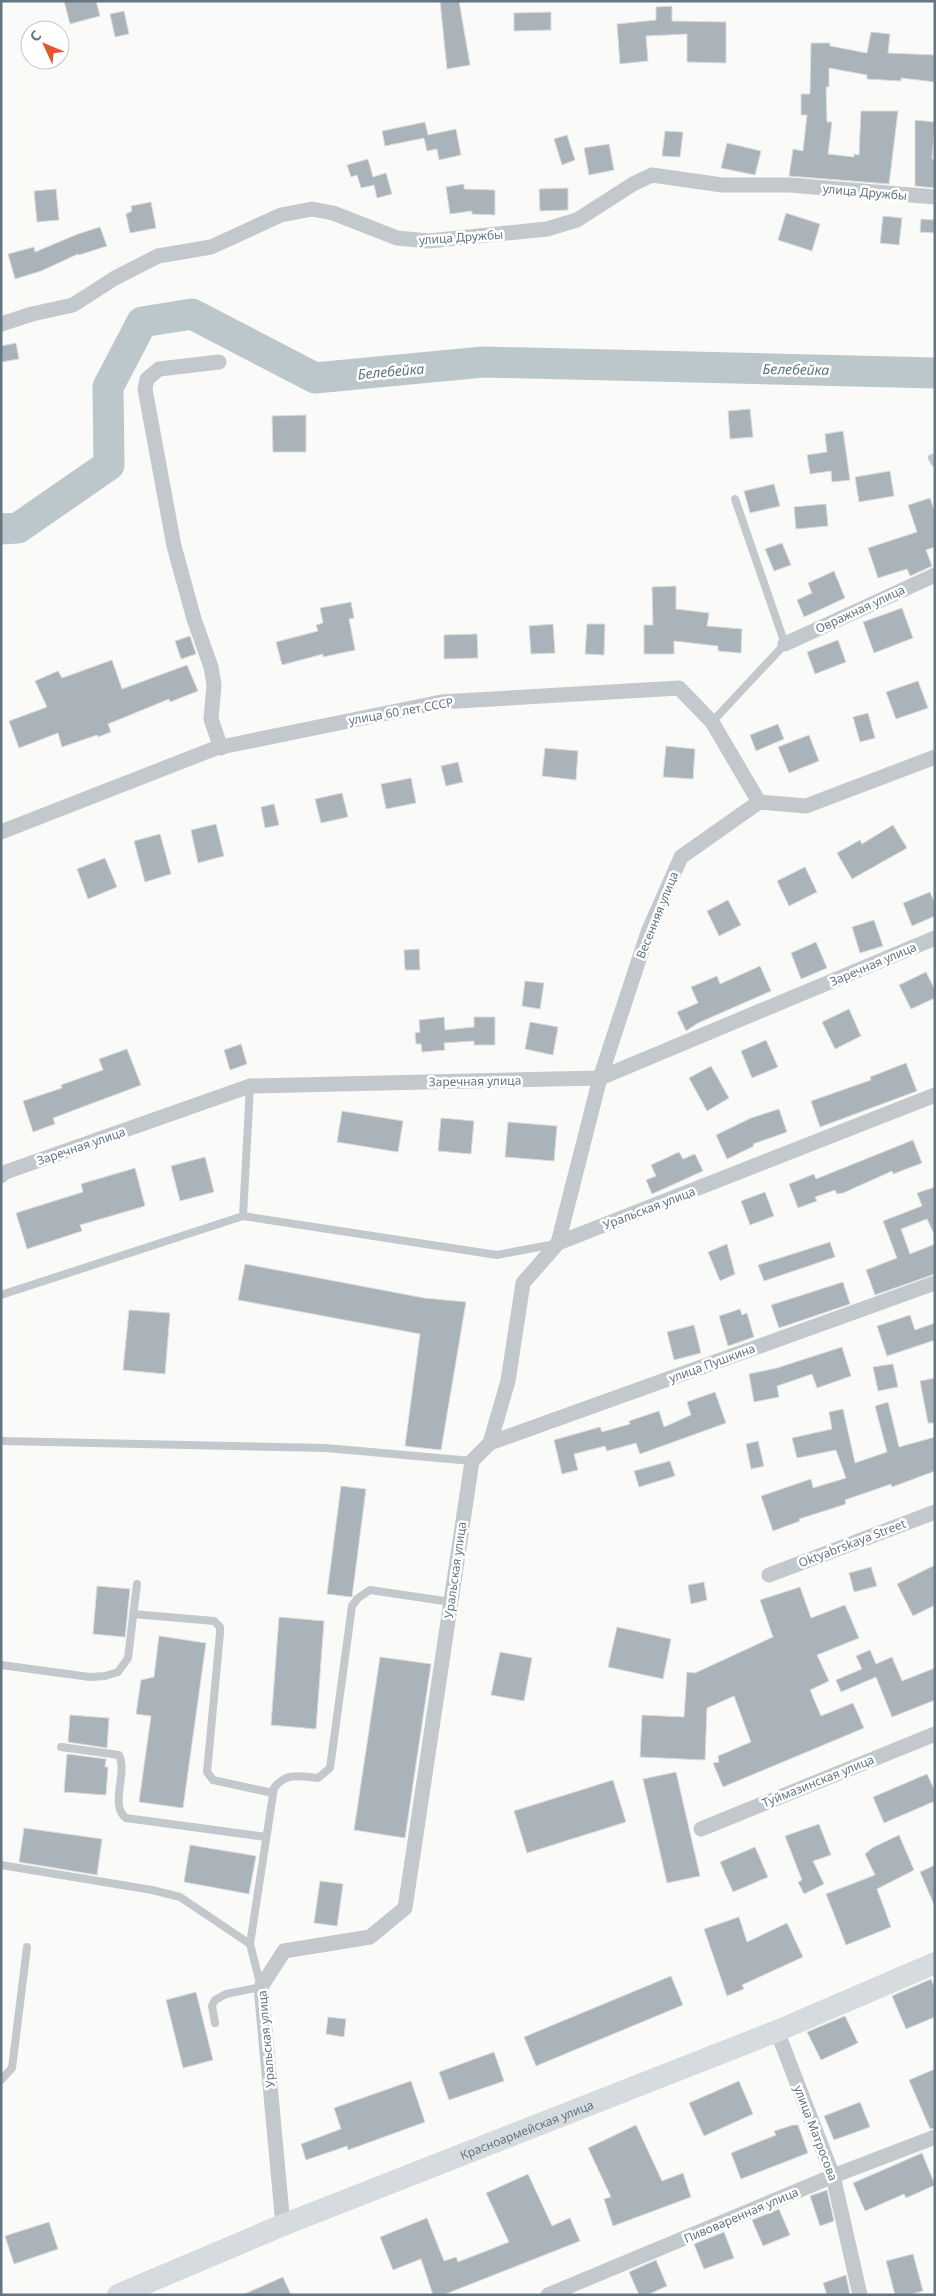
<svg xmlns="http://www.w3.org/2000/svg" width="936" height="2296" font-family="'Noto Sans',sans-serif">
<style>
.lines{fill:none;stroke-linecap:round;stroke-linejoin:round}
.river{stroke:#bbc7cb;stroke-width:31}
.building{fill:#aab3b9;stroke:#dcdcda}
.lane{stroke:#c3c8cc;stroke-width:8}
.street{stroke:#c3c8cc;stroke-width:15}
.secondary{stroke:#d6dbdf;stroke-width:22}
.labels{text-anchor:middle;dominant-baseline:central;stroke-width:5;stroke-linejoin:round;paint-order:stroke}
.street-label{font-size:12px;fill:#657683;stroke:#fff}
.water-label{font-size:14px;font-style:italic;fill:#60757c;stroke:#fff}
</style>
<rect width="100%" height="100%" fill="#fafaf8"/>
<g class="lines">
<polyline class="river" points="1,529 18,528 109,465 108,387 142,322 192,314 315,378 483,362 935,373"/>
</g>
<g class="building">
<polygon points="64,1 96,1 100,16 70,24"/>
<polygon points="440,1 459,1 470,65 447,69"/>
<polygon points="672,6 672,21 726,22 726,63 687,62 687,34 646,36 648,61 620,64 617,24 656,20 656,7"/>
<polygon points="124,11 129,34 115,37 110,14"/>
<polygon points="551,12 551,30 514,31 514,13"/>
<polygon points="871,32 890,34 888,53 935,55 935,82 901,78 901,81 867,79 867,75 829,68 829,87 826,87 827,122 832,122 828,154 854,157 854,154 859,155 861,111 898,111 889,184 789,176 793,149 803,151 807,115 801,115 801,94 810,94 811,43 830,43 830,46 867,53"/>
<polygon points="915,120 935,122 932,159 935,159 935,188 915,186"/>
<polygon points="425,122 428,135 456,129 461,155 439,160 437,149 427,151 424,138 385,146 382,131"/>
<polygon points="665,131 683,132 680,157 662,156"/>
<polygon points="567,135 575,160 562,165 554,139"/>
<polygon points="727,143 761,151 755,175 721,168"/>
<polygon points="609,144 614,170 589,175 584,148"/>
<polygon points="368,159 373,177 386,173 392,194 377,198 374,185 361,188 357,175 351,177 347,165"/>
<polygon points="464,184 464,189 495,190 495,215 472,214 472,211 450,214 446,187"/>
<polygon points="568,188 568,210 540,211 539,189"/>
<polygon points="56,189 59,220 37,222 34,191"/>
<polygon points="151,202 156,228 130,233 126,214 132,211 131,206"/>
<polygon points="786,213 820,224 812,251 778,240"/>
<polygon points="883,216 902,218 899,245 880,243"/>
<polygon points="921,219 935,220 935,233 920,232"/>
<polygon points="100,227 107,246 79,255 78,254 41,271 15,279 8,254 34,247 35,252 78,234"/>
<polygon points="16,343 19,359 1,362 1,346"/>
<polygon points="750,409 753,437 730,439 728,411"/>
<polygon points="306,415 306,452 273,452 272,416"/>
<polygon points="843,431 850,480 832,482 831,471 810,474 807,455 827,452 825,434"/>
<polygon points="890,471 894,496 859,502 855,477"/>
<polygon points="774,484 780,506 750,513 744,491"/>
<polygon points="930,498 935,512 935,547 926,550 932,566 910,576 907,569 878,578 868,548 917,532 908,505"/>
<polygon points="826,504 828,526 796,529 794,507"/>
<polygon points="782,543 791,565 774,571 765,549"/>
<polygon points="834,571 845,598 804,617 797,600 812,593 808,583"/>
<polygon points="676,586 676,609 709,613 707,626 742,629 741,653 718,651 718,646 674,641 674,654 644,654 644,625 653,625 652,587"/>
<polygon points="351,602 354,618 349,619 355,650 323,657 323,654 282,665 276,642 318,631 316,625 323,623 320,608"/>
<polygon points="902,608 913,638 874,653 863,622"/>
<polygon points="553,624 555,653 531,654 529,626"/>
<polygon points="587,624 605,624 604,655 585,654"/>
<polygon points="477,634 478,658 444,659 444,635"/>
<polygon points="190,636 196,654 181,659 175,641"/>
<polygon points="838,640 846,662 815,674 807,652"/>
<polygon points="112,660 122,689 187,665 198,691 170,702 169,699 108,724 111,732 98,737 97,735 62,747 58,733 19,748 9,721 47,707 35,681 58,671 62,678"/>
<polygon points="918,681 928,708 896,719 886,692"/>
<polygon points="868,713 875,738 860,742 853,717"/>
<polygon points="778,724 784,739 756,751 750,735"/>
<polygon points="809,735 819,761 789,773 778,747"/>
<polygon points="666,746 695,749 693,779 663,777"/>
<polygon points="545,748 578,751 576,780 542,776"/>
<polygon points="458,762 463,782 446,786 441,766"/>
<polygon points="411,778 416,803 386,809 381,784"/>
<polygon points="342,793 348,817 321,823 315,799"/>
<polygon points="274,804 279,825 265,828 261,807"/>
<polygon points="216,824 224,856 198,863 191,830"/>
<polygon points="893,825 907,848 852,879 837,853 860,840 862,844"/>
<polygon points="160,834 171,874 145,882 134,841"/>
<polygon points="105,858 117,887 88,899 77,869"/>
<polygon points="805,867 817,892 789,906 777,881"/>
<polygon points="930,892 935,904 935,916 912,926 903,903"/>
<polygon points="728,900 741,925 719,936 707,911"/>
<polygon points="874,920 883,946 860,953 852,927"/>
<polygon points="816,942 827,968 801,979 791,953"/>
<polygon points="419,949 420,970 405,970 404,950"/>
<polygon points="760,966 771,991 698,1023 686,1031 677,1012 698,1003 691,987 717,976 720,984"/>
<polygon points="926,972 935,990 935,998 911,1009 899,985"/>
<polygon points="525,981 544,983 540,1009 522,1006"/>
<polygon points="849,1009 861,1036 835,1049 822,1022"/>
<polygon points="444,1017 445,1030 474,1027 474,1017 495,1017 495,1045 474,1045 474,1041 444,1043 445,1050 422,1052 421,1044 416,1044 415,1033 420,1032 419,1020"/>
<polygon points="530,1022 558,1027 553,1055 525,1049"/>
<polygon points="766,1040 778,1067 752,1078 741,1051"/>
<polygon points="241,1044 247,1064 230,1070 224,1050"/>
<polygon points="127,1049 141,1085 53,1118 55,1124 33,1132 23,1101 62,1088 61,1085 103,1070 99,1059"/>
<polygon points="906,1063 917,1091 820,1127 811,1101 871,1080 870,1077"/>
<polygon points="711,1066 729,1098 707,1111 689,1078"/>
<polygon points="779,1109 787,1132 753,1144 754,1146 727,1159 716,1135 751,1118"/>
<polygon points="342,1111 403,1121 398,1152 337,1142"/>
<polygon points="441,1118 474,1121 471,1154 438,1151"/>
<polygon points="508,1122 557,1126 554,1161 505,1157"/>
<polygon points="913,1140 922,1163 893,1174 892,1171 843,1193 837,1194 835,1190 815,1197 817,1201 798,1208 789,1184 814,1174 816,1179"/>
<polygon points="679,1152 683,1159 695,1154 703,1171 652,1194 646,1180 656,1176 651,1165"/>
<polygon points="205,1157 214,1192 180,1201 171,1166"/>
<polygon points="135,1168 145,1206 80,1225 82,1231 27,1249 16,1213 83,1192 81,1184"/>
<polygon points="935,1187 935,1236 927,1219 901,1229 910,1254 935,1244 935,1274 875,1295 866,1270 897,1258 883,1221 922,1206 917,1193"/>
<polygon points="765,1192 774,1216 750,1225 741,1201"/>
<polygon points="830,1242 835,1257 764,1281 758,1265"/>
<polygon points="727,1244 735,1274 720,1281 708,1252"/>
<polygon points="245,1264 424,1298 466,1302 441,1450 405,1446 420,1334 238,1300"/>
<polygon points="843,1282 850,1304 779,1328 771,1305"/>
<polygon points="740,1309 742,1315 747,1313 754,1337 728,1346 719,1316"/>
<polygon points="129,1310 170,1313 165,1374 123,1370"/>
<polygon points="910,1315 915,1330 935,1323 935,1340 887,1356 877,1326"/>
<polygon points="694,1325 701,1353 674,1360 667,1332"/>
<polygon points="842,1347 851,1376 817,1388 812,1374 777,1386 779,1397 754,1402 749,1374 777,1368"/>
<polygon points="893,1364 898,1387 878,1391 873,1367"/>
<polygon points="935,1378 935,1423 928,1423 920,1381"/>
<polygon points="715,1392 726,1423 640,1454 636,1443 607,1451 605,1446 574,1454 578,1470 562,1474 554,1440 600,1427 602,1432 630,1424 629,1421 659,1411 664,1427 691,1415 687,1402"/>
<polygon points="888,1402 899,1447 935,1437 935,1471 892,1487 891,1484 845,1500 846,1504 799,1519 800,1521 773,1531 761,1496 811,1479 813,1488 846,1478 836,1450 797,1458 792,1438 832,1429 829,1412 843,1409 855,1463 887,1452 875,1406"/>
<polygon points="758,1441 764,1466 751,1469 746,1444"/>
<polygon points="670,1461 675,1476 639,1487 634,1471"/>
<polygon points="341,1486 366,1489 352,1597 327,1594"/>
<polygon points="935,1565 935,1605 913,1616 897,1584"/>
<polygon points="871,1567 877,1586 854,1592 849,1573"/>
<polygon points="704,1582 707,1600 691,1604 688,1585"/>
<polygon points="97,1586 130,1589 125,1637 93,1634"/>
<polygon points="800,1587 811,1618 845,1605 859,1638 817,1655 829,1681 810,1690 821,1716 853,1703 864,1728 723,1787 713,1763 719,1762 718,1756 751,1742 734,1696 707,1708 705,1760 640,1757 642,1715 684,1717 687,1672 695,1673 773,1637 760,1600"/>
<polygon points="279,1617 324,1621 316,1729 271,1725"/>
<polygon points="617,1627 671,1639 663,1679 608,1667"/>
<polygon points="159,1636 206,1643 183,1808 139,1802 151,1716 136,1714 141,1680 154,1677"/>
<polygon points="870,1650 876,1664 892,1657 902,1681 935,1668 935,1700 892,1717 876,1677 841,1692 836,1680 862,1669 856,1656"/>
<polygon points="500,1652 532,1658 524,1701 491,1695"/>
<polygon points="380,1657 431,1664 405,1838 354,1830"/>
<polygon points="70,1715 109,1718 107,1748 68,1742"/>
<polygon points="67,1754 106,1759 105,1767 108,1767 106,1795 64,1792"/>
<polygon points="676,1772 700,1876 667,1883 643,1779"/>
<polygon points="927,1774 935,1791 935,1801 884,1823 873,1797"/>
<polygon points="613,1780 626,1822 527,1853 514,1811"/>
<polygon points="819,1824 831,1855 813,1861 824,1884 804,1894 798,1882 802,1880 785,1836"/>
<polygon points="24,1828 102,1839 97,1875 19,1862"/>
<polygon points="899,1835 914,1870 877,1889 891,1927 846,1945 826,1894 875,1875 865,1854 872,1848"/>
<polygon points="190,1845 256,1856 249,1894 184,1882"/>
<polygon points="755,1847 768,1877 733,1892 720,1862"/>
<polygon points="935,1865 935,1907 920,1872"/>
<polygon points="320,1881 343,1884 337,1926 314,1923"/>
<polygon points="739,1917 747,1942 787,1923 803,1957 742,1985 744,1989 727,1996 704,1929"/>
<polygon points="671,1976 683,2005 536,2066 524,2037"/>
<polygon points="931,1979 935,1989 935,2017 906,2029 892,1996"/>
<polygon points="196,1992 213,2060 183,2068 166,2000"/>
<polygon points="845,2016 858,2043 821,2060 807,2032"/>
<polygon points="328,2017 346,2019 344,2037 326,2034"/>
<polygon points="494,2052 504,2081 449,2100 439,2072"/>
<polygon points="935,2069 935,2128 930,2129 909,2080"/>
<polygon points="411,2081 425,2122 348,2150 347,2146 306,2160 301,2144 341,2129 334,2108"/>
<polygon points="739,2081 753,2114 704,2136 689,2103"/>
<polygon points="860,2102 870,2127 834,2140 824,2116"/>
<polygon points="636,2125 662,2181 683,2173 691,2197 613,2226 604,2199 611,2197 588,2148"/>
<polygon points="793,2125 798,2125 808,2153 741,2179 731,2153 776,2135 774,2131"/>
<polygon points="922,2153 935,2185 906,2198 904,2194 865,2211 853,2183"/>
<polygon points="528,2174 552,2226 570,2218 580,2241 443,2295 433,2295 421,2259 393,2270 380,2237 427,2218 444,2261 456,2257 458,2262 509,2242 486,2193"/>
<polygon points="827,2190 834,2221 820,2226 810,2196"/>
<polygon points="779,2209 790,2235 763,2246 752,2220"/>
<polygon points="49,2222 58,2249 14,2264 5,2236"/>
<polygon points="724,2232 734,2258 704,2269 694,2244"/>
<polygon points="913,2254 923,2291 908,2295 895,2295 886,2261"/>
<polygon points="656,2260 667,2286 647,2295 639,2295 629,2272"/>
<polygon points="846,2275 850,2295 827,2295 823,2283"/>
<polygon points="283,2277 291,2295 242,2295"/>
</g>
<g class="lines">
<g class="lane">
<polyline points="932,458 935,463"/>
<polyline points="712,722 785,644 735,499"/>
<polyline points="243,1216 250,1086"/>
<polyline points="1,1295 243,1216 497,1255 555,1244"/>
<polyline points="1,1441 326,1448 472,1461"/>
<polyline points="133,1614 214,1621 220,1627 220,1633 207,1772 213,1780 273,1793"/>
<polyline points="1,1665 90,1677 105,1676 118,1672 128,1658 137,1584"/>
<path d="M61 1747 119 1755C128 1773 109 1806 126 1818L266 1837"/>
<polyline points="1,1865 152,1890 180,1897 250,1944"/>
<path d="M215 2023 212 2006 215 2000 226 1994 261 1987 250 1944 274 1788C286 1772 300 1776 318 1778L330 1768 352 1606 358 1598 370 1590 451 1602"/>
<polyline points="1,2080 12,2068 27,1947"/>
</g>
<g class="street">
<polyline points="1,324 32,314 73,305 115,278 158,256 211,247 281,215 312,209 333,213 397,238 428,241 547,229 577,220 633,184 652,175 722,185 790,185 935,197"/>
<polyline points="219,362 159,369 147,379 145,389 174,546 194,619 211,667 214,685 211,719 221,748"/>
<polyline points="785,644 935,575"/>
<polyline points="1,832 216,748 441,702 679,688 712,722 759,802"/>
<polyline points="1,1176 3,1173 250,1086 600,1078 935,938"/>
<polyline points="558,1243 600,1078 648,932 681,857 759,802 806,806 935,757"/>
<polyline points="490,1443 935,1283"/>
<polyline points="769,1575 935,1512"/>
<polyline points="701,1829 935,1734"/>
<polyline points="777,2031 833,2176 860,2295"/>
<polyline points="283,2225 261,1987 284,1951 370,1937 405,1908 472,1461 490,1443 508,1381 523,1283 558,1243 935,1095"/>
<polyline points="548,2295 833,2176 935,2137"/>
</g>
<path class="secondary" id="s1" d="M118 2295 283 2225 777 2031 935 1963"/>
</g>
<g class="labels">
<g class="street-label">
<text transform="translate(865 192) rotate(5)">улица Дружбы</text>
<text transform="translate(461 237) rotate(-4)">улица Дружбы</text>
<text transform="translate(860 609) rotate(-25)">Овражная улица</text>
<text transform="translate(401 711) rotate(-10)">улица 60 лет СССР</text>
<text transform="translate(657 915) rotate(-68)">Весенняя улица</text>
<text transform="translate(873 964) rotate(-23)">Заречная улица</text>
<text transform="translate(475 1081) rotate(-1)">Заречная улица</text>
<text transform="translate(81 1146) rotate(-19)">Заречная улица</text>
<text transform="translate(649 1208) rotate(-21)">Уральская улица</text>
<text transform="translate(712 1363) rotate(-20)">улица Пушкина</text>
<text transform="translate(852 1543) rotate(-21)">Oktyabrskaya Street</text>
<text transform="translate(455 1570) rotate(-82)">Уральская улица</text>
<text transform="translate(818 1781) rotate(-22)">Туймазинская улица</text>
<text transform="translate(266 2039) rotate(-95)">Уральская улица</text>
<text stroke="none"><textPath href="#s1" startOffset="441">Красноармейская улица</textPath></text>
<text transform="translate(816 2133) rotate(69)">улица Матросова</text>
<text transform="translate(741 2215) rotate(-23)">Пивоваренная улица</text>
</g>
<g class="water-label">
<text transform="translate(796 369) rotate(1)">Белебейка</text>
<text transform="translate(391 371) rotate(-5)">Белебейка</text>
</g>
</g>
<rect width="936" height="2296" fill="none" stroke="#657683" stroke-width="5"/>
<g transform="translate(45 45) rotate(314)"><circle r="24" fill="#ffffff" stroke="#c1c8cd"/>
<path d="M0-4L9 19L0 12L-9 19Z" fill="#e4572e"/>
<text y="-8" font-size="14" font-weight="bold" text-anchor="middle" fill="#657683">С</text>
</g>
</svg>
